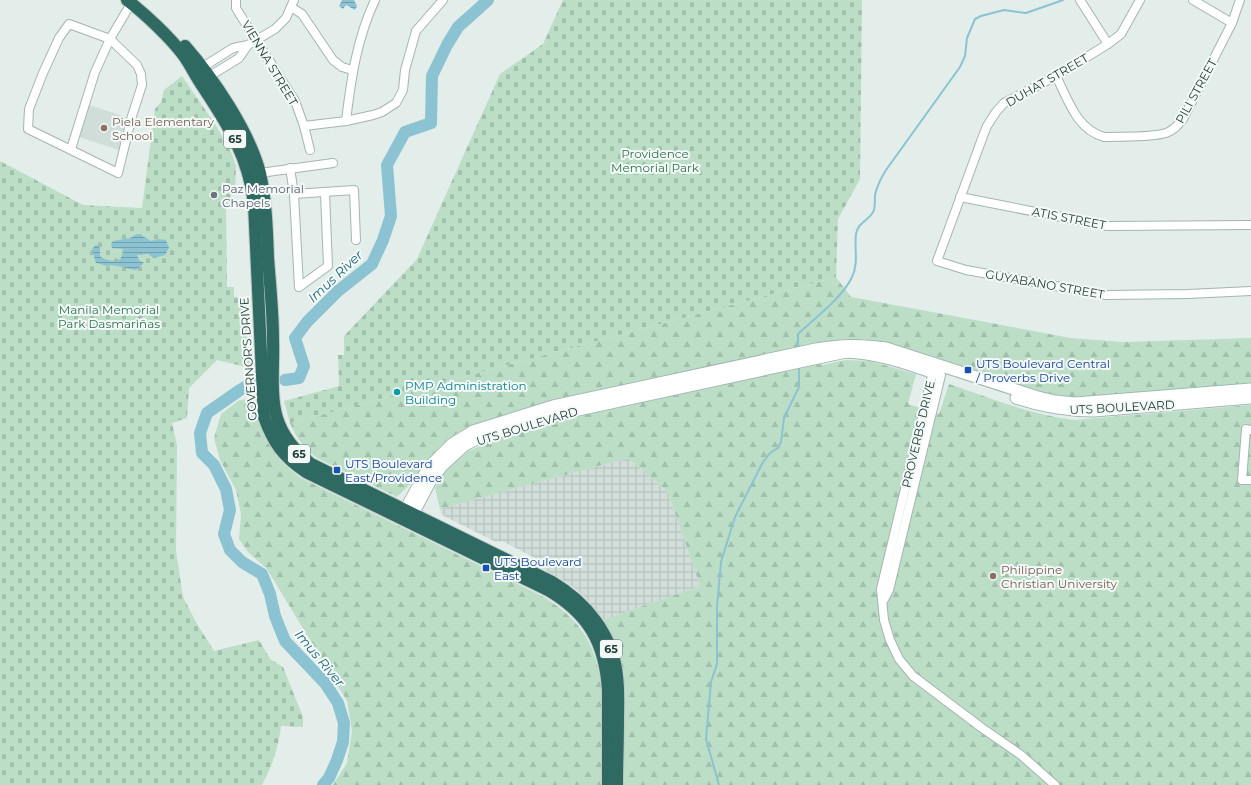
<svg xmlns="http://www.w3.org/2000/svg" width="1251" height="785" font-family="Montserrat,sans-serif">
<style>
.built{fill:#d1ddd8}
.industrial{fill:url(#industrial-grid)}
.forest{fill:url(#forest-firs)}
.cemetery{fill:url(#cemetery-stones)}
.water{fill:url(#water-rules)}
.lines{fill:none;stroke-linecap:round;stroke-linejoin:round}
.stream{stroke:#8bc3d2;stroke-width:2}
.river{stroke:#8bc3d2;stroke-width:12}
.street-casing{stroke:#a5b5b0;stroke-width:10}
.secondary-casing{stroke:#a1b9b2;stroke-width:13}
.highway-casing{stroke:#c1c9c7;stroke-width:14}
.street{stroke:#fff;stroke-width:8}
.secondary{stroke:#fff;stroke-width:11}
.highway{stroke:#2e6a61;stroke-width:12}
.education-dot{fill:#8d6e63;stroke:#f3f9f7;stroke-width:1.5}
.worship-dot{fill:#6b7280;stroke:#f3f9f7;stroke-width:1.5}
.transit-dot{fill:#1a4fb4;stroke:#f3f9f7;stroke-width:1.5}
.culture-dot{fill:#0f9aa8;stroke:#f3f9f7;stroke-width:1.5}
.labels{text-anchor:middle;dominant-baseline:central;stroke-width:4;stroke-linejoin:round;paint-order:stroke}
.shield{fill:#f3f9f7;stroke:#617671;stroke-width:1}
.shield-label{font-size:11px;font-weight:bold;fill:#223e38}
.street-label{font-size:12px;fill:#223e38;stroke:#f3f9f7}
.education-label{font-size:12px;fill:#785e54;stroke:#f3f9f7;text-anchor:start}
.park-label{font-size:12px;fill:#2c754d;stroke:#f3f9f7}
.worship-label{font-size:12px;fill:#5b616d;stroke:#f3f9f7;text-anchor:start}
.transit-label{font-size:12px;fill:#164399;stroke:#f3f9f7;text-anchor:start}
.culture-label{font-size:12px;fill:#0d838f;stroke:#f3f9f7;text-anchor:start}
.water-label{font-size:13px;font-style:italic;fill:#1c667a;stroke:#f3f9f7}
</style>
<defs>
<pattern id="industrial-grid" width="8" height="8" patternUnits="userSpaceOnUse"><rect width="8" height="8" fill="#d1ddd8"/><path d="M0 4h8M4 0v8" fill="none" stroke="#b3bfba"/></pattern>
<pattern id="forest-firs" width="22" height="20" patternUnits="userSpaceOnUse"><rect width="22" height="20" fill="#bcdec7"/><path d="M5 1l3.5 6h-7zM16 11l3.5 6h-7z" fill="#a1c0ac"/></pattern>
<pattern id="cemetery-stones" width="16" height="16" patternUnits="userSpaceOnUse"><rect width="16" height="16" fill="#bcdec7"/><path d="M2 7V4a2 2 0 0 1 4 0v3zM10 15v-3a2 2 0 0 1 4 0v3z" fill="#a1c0ac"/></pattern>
<pattern id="water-rules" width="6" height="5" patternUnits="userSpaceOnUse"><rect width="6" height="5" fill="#8bc3d2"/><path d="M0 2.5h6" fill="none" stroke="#71a0ab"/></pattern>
</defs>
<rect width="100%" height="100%" fill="#e3ede9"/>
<polygon class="built" points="89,105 129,118 119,150 79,137"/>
<polygon class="industrial" points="628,458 668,492 700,586 603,620 590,603 578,591 566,582 538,566 537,559 502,541 496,542 442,515 440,509"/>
<g class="forest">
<path d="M836 277 851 297 1071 338 1123 342 1251 338V385L1084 398 1057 396 1038 392 886 343 862 339H843L814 344 552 401 471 426 457 433 439 448 426 462 415 479 397 497 317 458C303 447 297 439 290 423Z"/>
<path d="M845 360 870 361 916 374 908 404 939 414 949 384C990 398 1031 415 1074 420L1251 405V785H624V689L623 673 620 659 616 645 603 620 700 586 668 492 628 458 440 509 435 488 443 475 454 463 469 451 496 439 556 421 781 371H789L819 364 823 365Z"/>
<path d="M253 397C263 433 269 456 301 478L544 597C583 622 596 645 602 690L603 785H333L347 763 352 731 347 701 267 569 248 552 239 539 241 514 236 490 220 460 214 438 221 414 238 401Z"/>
</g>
<g class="cemetery">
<polygon points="563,0 862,0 860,179 838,219 836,277 290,423 284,401 339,386 338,355 344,355 344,336 417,259 500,74 543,44"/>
<path d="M182 76 215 124 231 152 236 166 235 195H231V208H226L227 287H234V297H241V307L247 308V351L254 369 217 360 189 388 187 418 172 423 177 445 176 551 183 597 197 624 214 651 259 640 270 659 283 667 303 717V727L281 726C278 749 273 764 262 785H0V161L83 205 142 208 155 109 161 102 164 90Z"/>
</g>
<g class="water">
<polygon points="342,0 354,0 357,6 355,10 346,5 343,9 339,6"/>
<path d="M137 234 141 235 151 241 158 239 166 240 169 248 165 255 154 258 148 254 137 255 139 260 144 263 136 270C128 269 112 263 107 266L96 263 92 250 95 245H97L100 248V256C104 260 116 263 120 259 121 258 123 253 124 252L123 249 112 248 111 244 113 241 130 238Z"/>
</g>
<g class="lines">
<g class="stream">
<path d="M798 349V334C815 318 843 297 852 277 859 263 854 248 856 234 858 221 870 221 874 210 875 206 875 200 875 195 877 186 881 178 886 170L960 67 965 56 967 38 975 19 981 16 1004 10 1026 13 1063 0"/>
<polyline points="719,785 706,739 711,682 717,664 717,607 721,562 735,517 763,462 771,452 778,448 781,442 784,418 799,387 799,366"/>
</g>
<g class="river">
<polyline points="285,380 299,378 304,366 295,338 307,322 338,291 372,264 383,240 391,216 387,165 405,132 431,123 432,76 447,45 458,27 488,0"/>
<polyline points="254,382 240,390 207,413 200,433 202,453 214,465 226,489 230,510 224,534 230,550 242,562 262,574 270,594 275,616 285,641 325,683 338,703 344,723 343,742 337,760 329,778 323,785"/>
</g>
<defs>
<g id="street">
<polyline points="236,0 236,8 239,13 295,101 304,126 310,150"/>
<polyline points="1080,0 1108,44"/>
<polyline points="1140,0 1121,34 1108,44 1056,76 1004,103 996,112 987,126 983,136 937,261 966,270 1106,295 1188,294 1251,291"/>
<polyline points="1193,0 1232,23"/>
<polyline points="291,7 302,14 333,60 342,67 352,70"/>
<polygon points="69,24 110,39 137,65 141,74 142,85 132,116 118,173 28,129 29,109 43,73 59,38"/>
<polyline points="198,70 233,48 248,45 275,29 286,18 294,0"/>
<path d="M1056 76C1068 99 1076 129 1104 137 1121 136 1150 138 1166 133 1173 131 1178 125 1183 119L1232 23 1240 0"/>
<polyline points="205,79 239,58 248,45"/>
<path d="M346 121C351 79 357 38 375 0"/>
<polyline points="304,126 346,121 373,115 382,112 396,103 403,90 405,70 416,31 443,0"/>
<polyline points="71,149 95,72 110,39 133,0"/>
<polyline points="290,168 294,194 299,287"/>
<polyline points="260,173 333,163"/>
<polyline points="294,194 354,190 356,240"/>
<polyline points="960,197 1107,226 1251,225"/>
<polyline points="299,287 328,266 325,193"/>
<polyline points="1251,430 1246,429 1242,480 1251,480"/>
<polyline points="883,601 889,590 941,375 938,366 933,372 881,589 884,620 890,640 899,659 913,676 982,728 1021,755 1055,785"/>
</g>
<g id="secondary">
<path d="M1016 398C1042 407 1067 411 1094 411L1251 398"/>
<path d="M405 517V510L428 468 452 444 473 431 553 406 816 349C843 345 858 344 886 348L1038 397 1055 401 1075 403 1251 389"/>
<path d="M407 519 413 514 430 482 442 466 465 445 477 439 555 415 846 352C877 353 905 363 934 373"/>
</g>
<g id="highway">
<path d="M127 0C144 13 171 38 184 56 191 66 196 77 203 87 228 125 249 157 254 204L264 417C273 442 283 457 306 472L548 590C589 614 605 643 608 690V785"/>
<path d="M185 46C213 78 249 131 260 173 266 201 267 229 268 258 270 285 273 312 273 340 274 364 270 395 277 418 283 437 296 452 311 464L552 582C586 602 613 635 617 676 619 691 618 706 618 721 618 742 617 764 617 785"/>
</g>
</defs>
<use href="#street" class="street-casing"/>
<use href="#secondary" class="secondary-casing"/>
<use href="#highway" class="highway-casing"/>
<use href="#street" class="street"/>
<use href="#secondary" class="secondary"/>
<use href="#highway" class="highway"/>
</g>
<g class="education-dot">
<circle cx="104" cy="128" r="4"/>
<circle cx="993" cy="576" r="4"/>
</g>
<circle class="worship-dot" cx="214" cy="195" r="4"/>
<g class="transit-dot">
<rect x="964" y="366" width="8" height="8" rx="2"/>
<rect x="333" y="466" width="8" height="8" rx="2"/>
<rect x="482" y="564" width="8" height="8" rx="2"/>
</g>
<circle class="culture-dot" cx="397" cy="392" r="4"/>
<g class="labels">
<g class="shield">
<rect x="224" y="130" width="22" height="18" rx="3"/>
<rect x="288" y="445" width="22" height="18" rx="3"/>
<rect x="600" y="640" width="22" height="18" rx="3"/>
</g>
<g class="shield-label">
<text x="235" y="139">65</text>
<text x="299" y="454">65</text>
<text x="611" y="649">65</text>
</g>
<g class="street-label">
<text transform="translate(270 63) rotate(59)">VIENNA STREET</text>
<text transform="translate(1047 80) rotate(-30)">DUHAT STREET</text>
<text transform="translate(1196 91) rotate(-61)">PILI STREET</text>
<text transform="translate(1069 218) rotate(11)">ATIS STREET</text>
<text transform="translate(1045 284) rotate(10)">GUYABANO STREET</text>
<text transform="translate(248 359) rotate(-94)">GOVERNOR'S DRIVE</text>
<text transform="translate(1122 407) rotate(-3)">UTS BOULEVARD</text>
<text transform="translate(527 426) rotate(-17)">UTS BOULEVARD</text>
<text transform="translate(918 434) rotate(-77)">PROVERBS DRIVE</text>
</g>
<g class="education-label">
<text x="112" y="121">Piela Elementary<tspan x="112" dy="14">School</tspan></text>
<text x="1001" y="569">Philippine<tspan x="1001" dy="14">Christian University</tspan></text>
</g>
<g class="park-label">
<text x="655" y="153">Providence<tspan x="655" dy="14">Memorial Park</tspan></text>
<text x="109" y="309">Manila Memorial<tspan x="109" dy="14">Park Dasmariñas</tspan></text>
</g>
<g class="worship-label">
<text x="222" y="188">Paz Memorial<tspan x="222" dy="14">Chapels</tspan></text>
</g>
<g class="transit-label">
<text x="976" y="363">UTS Boulevard Central<tspan x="976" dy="14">/ Proverbs Drive</tspan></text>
<text x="345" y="463">UTS Boulevard<tspan x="345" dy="14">East/Providence</tspan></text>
<text x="494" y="561">UTS Boulevard<tspan x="494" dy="14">East</tspan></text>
</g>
<g class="culture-label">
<text x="405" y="385">PMP Administration<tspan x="405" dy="14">Building</tspan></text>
</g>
<g class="water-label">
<text transform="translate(335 276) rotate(-43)">Imus River</text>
<text transform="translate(320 658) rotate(50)">Imus River</text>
</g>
</g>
</svg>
